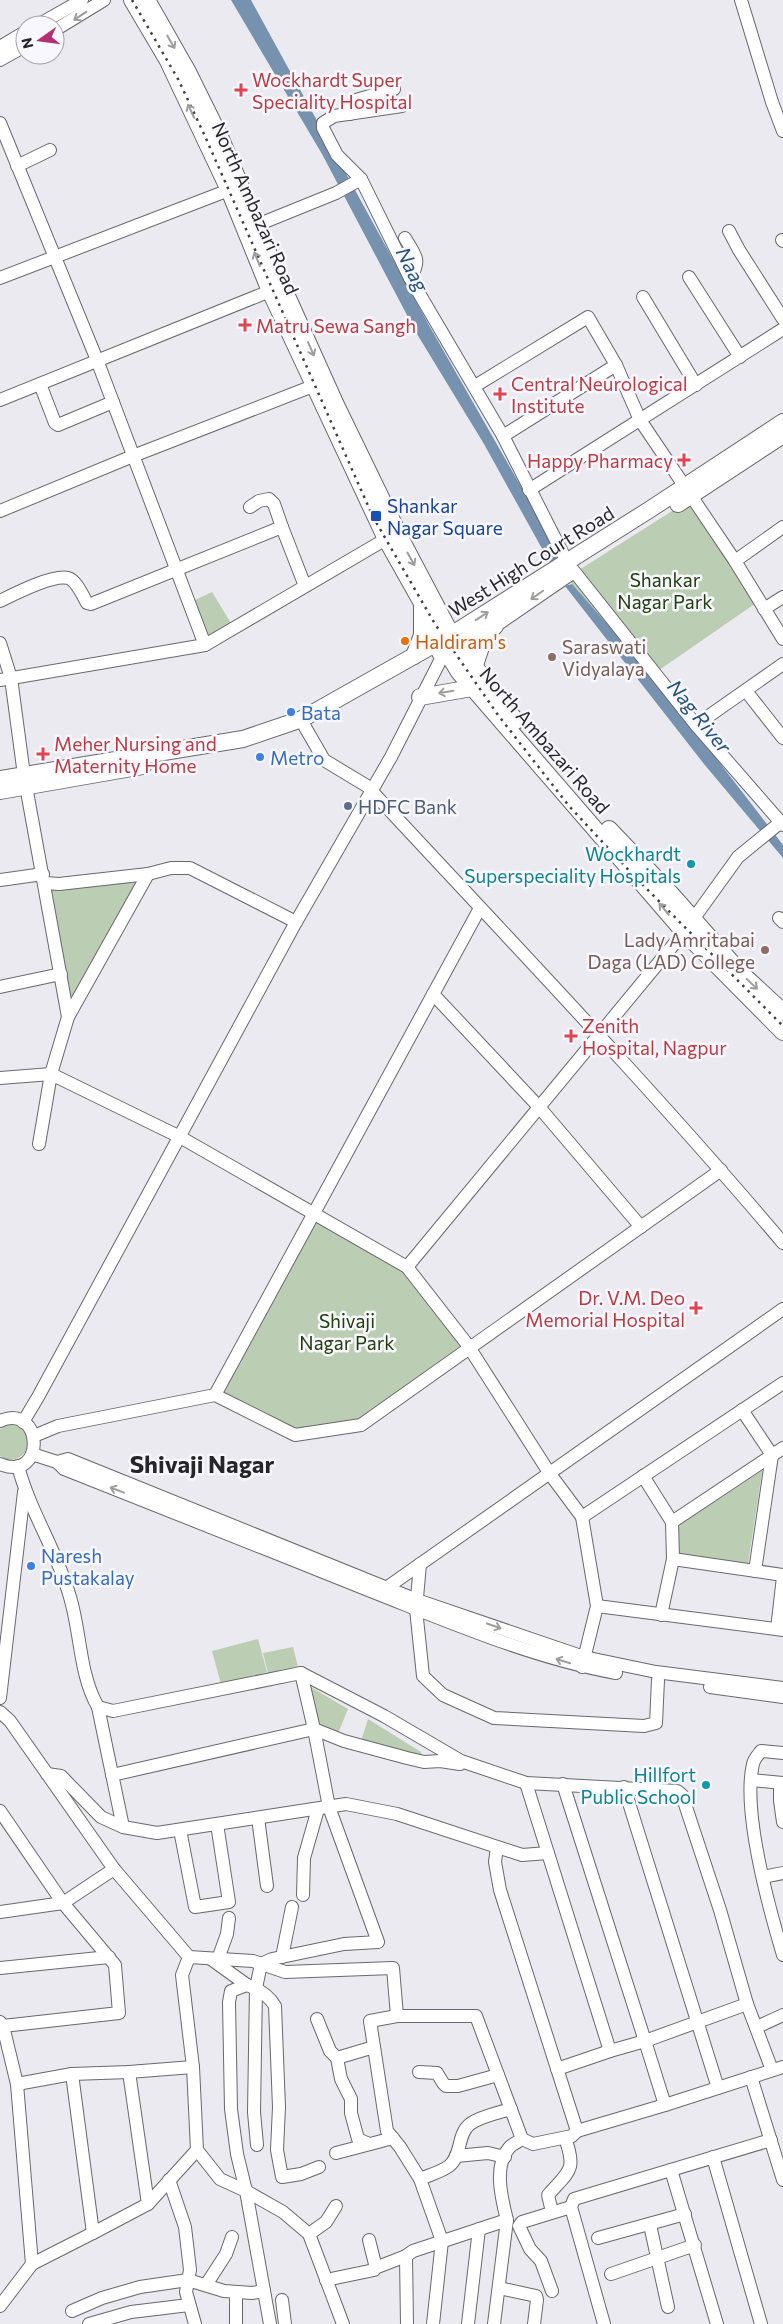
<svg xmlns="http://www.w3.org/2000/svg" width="783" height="2324" font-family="Commissioner,sans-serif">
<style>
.green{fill:#bbcdb2}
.water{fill:#7692ae}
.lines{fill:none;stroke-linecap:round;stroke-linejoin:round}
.minor-casing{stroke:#68686d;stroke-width:14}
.major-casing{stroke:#68686d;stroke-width:18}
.minor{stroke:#fff;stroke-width:12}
.major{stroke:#fff;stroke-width:16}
.rail{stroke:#414144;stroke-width:2.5;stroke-dasharray:2.5 5;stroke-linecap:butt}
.oneway{stroke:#9d9d9e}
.health-dot{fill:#e0444e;stroke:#f7f7fd;stroke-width:2}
.transit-dot{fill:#1a4fb4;stroke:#f7f7fd;stroke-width:2}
.food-dot{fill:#e8710a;stroke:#f7f7fd;stroke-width:2}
.education-dot{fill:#8d6e63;stroke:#f7f7fd;stroke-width:2}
.shop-dot{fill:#3f7fe0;stroke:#f7f7fd;stroke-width:2}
.service-dot{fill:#5c6f8a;stroke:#f7f7fd;stroke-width:2}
.culture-dot{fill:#0f9aa8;stroke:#f7f7fd;stroke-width:2}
.labels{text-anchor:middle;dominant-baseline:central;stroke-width:5;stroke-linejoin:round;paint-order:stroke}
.health-label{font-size:19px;fill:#be3a42;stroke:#f7f7fd;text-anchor:start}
.street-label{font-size:19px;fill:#262628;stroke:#f7f7fd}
.transit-label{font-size:19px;fill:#164399;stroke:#f7f7fd;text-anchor:start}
.park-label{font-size:19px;fill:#213e0c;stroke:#f7f7fd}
.food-label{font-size:19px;fill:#c56008;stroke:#f7f7fd;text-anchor:start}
.education-label{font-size:19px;fill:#785e54;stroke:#f7f7fd;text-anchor:start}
.shop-label{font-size:19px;fill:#366cbe;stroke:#f7f7fd;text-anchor:start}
.service-label{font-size:19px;fill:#4e5e75;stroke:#f7f7fd;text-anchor:start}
.culture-label{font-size:19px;fill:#0d838f;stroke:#f7f7fd;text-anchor:end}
.water-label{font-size:20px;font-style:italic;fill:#245279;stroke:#f7f7fd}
.district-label{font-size:24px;font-weight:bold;fill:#262628;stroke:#f7f7fd}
</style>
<rect width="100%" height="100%" fill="#eaeaf0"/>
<g class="green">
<polygon points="691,499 756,603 652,675 572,584 568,577"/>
<polygon points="212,592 234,628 205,645 189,603"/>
<polygon points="144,877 68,1017 48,886"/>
<polygon points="314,1214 407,1267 470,1348 361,1425 295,1435 215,1395"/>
<path d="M8 1425C24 1425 28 1434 28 1448 22 1459 11 1463 0 1456V1429Z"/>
<polygon points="763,1465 748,1564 678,1555 677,1525"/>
<polygon points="258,1639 267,1672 221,1684 212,1651"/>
<polygon points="293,1647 298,1667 268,1673 263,1653"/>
<polygon points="309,1686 348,1709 337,1736 316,1727"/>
<polygon points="368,1719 421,1752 422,1756 361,1741"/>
</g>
<g class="water">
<polygon points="231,0 251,0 430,327 560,555 550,563 484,444 417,334 322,154"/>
<polygon points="572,584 652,675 783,845 783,858 704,764 565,586"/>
</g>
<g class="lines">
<defs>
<g id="minor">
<polyline points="741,0 772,102 783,131"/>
<polyline points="38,25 82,0"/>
<polyline points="55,30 104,0"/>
<polyline points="0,47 25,32"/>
<polyline points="0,60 25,46"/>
<polyline points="350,114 350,106 356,100 394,89"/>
<polyline points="0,123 97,360 205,645"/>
<polyline points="17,166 50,150"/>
<polyline points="361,179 337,155 323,128 323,123 334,116 402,106"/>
<polyline points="257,225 336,193 361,179 410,278 503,436 567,562"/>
<polyline points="729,231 739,250 783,319"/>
<path d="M405 238C415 255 422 260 410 278"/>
<polyline points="782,240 783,241"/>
<polyline points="689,277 740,357"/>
<polyline points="0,278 229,190"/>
<polyline points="643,297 696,385"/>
<polyline points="40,384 55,423 58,425 113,402"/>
<polyline points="475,386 588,317 616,365 640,420 735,561 783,639"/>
<polyline points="0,400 270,291"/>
<polyline points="503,436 616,365"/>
<polyline points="529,490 783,329"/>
<polyline points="250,507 259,501 269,499 274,504 282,527"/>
<polyline points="0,511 133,456 313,386"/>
<polyline points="735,561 783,527"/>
<polyline points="573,570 696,725 783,825"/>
<path d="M0 601C14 594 53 574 68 578 76 580 83 596 87 603L91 604 282 527 305 586"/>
<polyline points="764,609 783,597"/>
<polyline points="0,643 11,678 24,775 68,1017"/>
<polyline points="0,680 205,645 386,539"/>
<polyline points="746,691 783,738"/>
<polyline points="696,725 783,664"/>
<path d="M305 727 324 760 367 786C507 937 650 1086 783 1243"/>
<polyline points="0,880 43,874"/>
<polyline points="45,883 59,884 148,874 171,868 190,868 296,922"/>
<polyline points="779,918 783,922"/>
<polyline points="0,987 61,974"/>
<polyline points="433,994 539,1107 641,1227"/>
<polyline points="0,1078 51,1074 180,1137 407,1267 467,1344 550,1474 582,1517 597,1606 582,1667"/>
<polyline points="39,1144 51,1074 68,1017 148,874"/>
<polyline points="407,1267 684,932 738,857 781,822"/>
<polyline points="215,1395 480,908"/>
<polyline points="742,1410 772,1455 755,1571"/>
<path d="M0 1421C43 1402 47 1483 0 1464"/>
<polyline points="23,1422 38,1397 296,922 391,757 441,659 434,644"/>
<polyline points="34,1436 58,1426 215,1395 295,1435 361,1425 721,1170"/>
<polyline points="32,1454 57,1462 68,1459 417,1600 584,1657 656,1672 783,1688"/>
<path d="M57 1462 64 1469C167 1509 270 1551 373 1592 452 1623 533 1658 616 1673"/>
<path d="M18 1466C30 1512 57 1551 70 1597 81 1633 79 1674 98 1707L113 1711 301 1673 384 1716 461 1761 526 1783 677 1791 682 1795 720 1910 747 2004 772 2070"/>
<polyline points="643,1476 672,1522 673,1559 661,1615"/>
<polyline points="582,1517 783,1383"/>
<polyline points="672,1522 783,1448"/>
<polyline points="673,1559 783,1575"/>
<polyline points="420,1564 416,1609 423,1676 443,1695 494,1718 644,1726 656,1723 658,1680"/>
<polyline points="382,1591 783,1309"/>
<polyline points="597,1606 783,1630"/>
<polyline points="777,1629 783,1577"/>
<polyline points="301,1673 314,1729 344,1741 407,1758 424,1762 440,1761 460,1764"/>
<polyline points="710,1687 783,1697"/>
<polyline points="0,1698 24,1492"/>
<polyline points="98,1707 123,1827"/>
<polyline points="0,1712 10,1721 114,1869 189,1957 182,1975 193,2067 197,2150 220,2179 246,2191 270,2324"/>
<path d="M783 1753 761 1751C758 1755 754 1759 753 1764 742 1811 769 1908 783 1955"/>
<polyline points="47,1774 61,1776 101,1817 123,1827 157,1833 346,1804 397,1814 522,1855 548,1853"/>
<polyline points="112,1775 314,1729 329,1807 378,1942 344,1944 272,1959 261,1964 256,1988 254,2112 257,2145"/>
<polyline points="751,1780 783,1783"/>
<polyline points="526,1783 610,2051 645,2041 665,2105 783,2067"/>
<polyline points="780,1783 780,1801 783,1822"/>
<polyline points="563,1784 645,2041 747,2004"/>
<polyline points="624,1787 718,2088"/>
<polyline points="0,1811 63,1903 114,1869"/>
<polyline points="258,1818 267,1886"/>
<polyline points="180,1830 195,1907 229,1902 217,1824"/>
<polyline points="497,1847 495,1862 500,1890 577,2131 665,2105"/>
<polyline points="763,1877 783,1873"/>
<polyline points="303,1895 304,1858 318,1809"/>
<polyline points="0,1912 63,1903 115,1965 119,2013 3,2026 0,2022"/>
<polyline points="189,1957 253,1961 285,1972 393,1968 397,2016"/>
<polyline points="282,1957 292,1907"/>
<polyline points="211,1959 247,1985"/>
<polyline points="218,1959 227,1934 229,1918"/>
<polyline points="0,1968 109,1957"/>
<polyline points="317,2019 330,2051 337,2058"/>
<polyline points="3,2026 17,2084 72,2074 129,2072 193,2067"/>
<polyline points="757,2027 783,2015"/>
<polyline points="557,2069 610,2051"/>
<polyline points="129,2072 148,2204"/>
<polyline points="419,2072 437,2073 443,2083 446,2086 458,2086 498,2075"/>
<polyline points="72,2074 93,2233 148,2204 197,2150"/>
<polyline points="751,2077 783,2180"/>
<polyline points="17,2084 32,2264 93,2233"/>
<polyline points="369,2144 358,2139 351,2113 351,2099 341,2079 337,2058 374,2047"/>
<polyline points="336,2153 393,2138"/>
<polyline points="456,2156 488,2153 505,2157"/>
<polyline points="713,2157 761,2324"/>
<path d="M319 2167 301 2174 282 2177 277 2150 279 2107 275 2006C269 1996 258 1989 247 1985L231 1991 229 2002 231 2109 237 2154 246 2191 283 2212 309 2234 343 2324"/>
<polyline points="671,2170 717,2324"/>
<path d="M420 2179C429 2175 441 2172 449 2166 462 2156 457 2134 470 2124 481 2116 498 2113 511 2109"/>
<polyline points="169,2180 185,2227 190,2270 186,2292 195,2324"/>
<path d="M552 2212 548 2195C569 2171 577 2171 565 2138"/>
<path d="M507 2220C502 2200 493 2166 509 2148 512 2144 518 2142 522 2139"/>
<polyline points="650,2225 668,2307"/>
<polyline points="309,2234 326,2222 336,2206"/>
<polyline points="598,2238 685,2214"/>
<polyline points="375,2268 406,2256"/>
<polyline points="611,2274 695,2245"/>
<polyline points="326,2280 374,2270 375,2264 369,2240"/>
<polyline points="206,2285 226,2254 232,2237"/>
<polyline points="499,2288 536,2296 537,2300 534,2324"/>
<polyline points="552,2291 541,2261 530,2249 519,2226 522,2222 571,2207"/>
<polyline points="282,2300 285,2324"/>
<polyline points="0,2306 32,2264"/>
<polyline points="72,2311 102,2298 140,2287 188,2280 224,2291 252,2293 264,2291"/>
<polyline points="89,2324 131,2312 189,2305"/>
<polyline points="236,2324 236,2292"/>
<polyline points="407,2324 406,2256 413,2251 507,2220 494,2324"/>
<polyline points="433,2324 442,2241 420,2179 400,2147 387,2131 370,2021 397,2016 476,2016 522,2139 533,2144 572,2136 577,2131"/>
<polyline points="468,2324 479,2229"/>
<polyline points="604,2324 571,2207 574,2199 771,2140"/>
</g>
<g id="major">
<polyline points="132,0 168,61 229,190 270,291 386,539 422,603 435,633 459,672 684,932 783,1032"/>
<polyline points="147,0 188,72 221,139 278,276 336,405 404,545 453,638 516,721"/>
<polyline points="678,504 783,435"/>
<polyline points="447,648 483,632 569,573"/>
<polyline points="414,656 422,635 422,608"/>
<polyline points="474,668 485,635 495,626"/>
<polyline points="420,697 472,688"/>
<polyline points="0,779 243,739 302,719 451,635 649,510 783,422"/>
<polyline points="0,791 143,766"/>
<polyline points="609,829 672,895 740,972 783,1012"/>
</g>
</defs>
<use href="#minor" class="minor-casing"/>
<use href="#major" class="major-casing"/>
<use href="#minor" class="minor"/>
<use href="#major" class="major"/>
<polyline class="rail" points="132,0 178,79 204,134 373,517 435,624 498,715 569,806 635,877 783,1026"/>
</g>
<defs><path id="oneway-shaft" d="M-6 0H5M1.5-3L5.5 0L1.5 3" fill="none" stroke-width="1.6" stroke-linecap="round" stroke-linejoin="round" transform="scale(1.25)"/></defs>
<g class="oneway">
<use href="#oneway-shaft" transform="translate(80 16) rotate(147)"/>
<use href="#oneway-shaft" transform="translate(171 42) rotate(60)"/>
<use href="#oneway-shaft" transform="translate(191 111) rotate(-115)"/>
<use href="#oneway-shaft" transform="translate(257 259) rotate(-112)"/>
<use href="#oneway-shaft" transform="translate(311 349) rotate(66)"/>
<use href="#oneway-shaft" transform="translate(411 559) rotate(61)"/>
<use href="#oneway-shaft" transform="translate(537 595) rotate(145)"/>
<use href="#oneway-shaft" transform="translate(482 616) rotate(-33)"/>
<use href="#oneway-shaft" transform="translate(446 692) rotate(170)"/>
<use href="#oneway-shaft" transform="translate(664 909) rotate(-130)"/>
<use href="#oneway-shaft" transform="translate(752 984) rotate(43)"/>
<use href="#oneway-shaft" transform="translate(117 1490) rotate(-159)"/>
<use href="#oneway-shaft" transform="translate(494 1626) rotate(19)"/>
<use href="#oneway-shaft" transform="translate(563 1661) rotate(-163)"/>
</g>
<g class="health-dot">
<path d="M238.5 82.5h5v5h5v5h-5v5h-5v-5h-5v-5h5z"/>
<path d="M242.5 317.5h5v5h5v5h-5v5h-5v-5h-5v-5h5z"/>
<path d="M497.5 386.5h5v5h5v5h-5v5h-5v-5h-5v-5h5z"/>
<path d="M681.5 452.5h5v5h5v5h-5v5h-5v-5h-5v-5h5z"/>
<path d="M40.5 746.5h5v5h5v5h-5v5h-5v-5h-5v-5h5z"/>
<path d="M568.5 1028.5h5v5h5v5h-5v5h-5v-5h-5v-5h5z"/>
<path d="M693.5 1300.5h5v5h5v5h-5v5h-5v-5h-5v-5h5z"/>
</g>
<rect class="transit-dot" x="370" y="510" width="12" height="12" rx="2.5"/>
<circle class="food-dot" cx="405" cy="641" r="5"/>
<g class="education-dot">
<circle cx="552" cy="657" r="5"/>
<circle cx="765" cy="950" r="5"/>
</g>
<g class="shop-dot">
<circle cx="291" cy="712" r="5"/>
<circle cx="260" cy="757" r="5"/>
<circle cx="31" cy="1566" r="5"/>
</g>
<circle class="service-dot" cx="348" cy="806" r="5"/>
<g class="culture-dot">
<circle cx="691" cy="864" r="5"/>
<circle cx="706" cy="1785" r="5"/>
</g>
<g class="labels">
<g class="health-label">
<text x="252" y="79">Wockhardt Super<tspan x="252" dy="22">Speciality Hospital</tspan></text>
<text x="256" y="325">Matru Sewa Sangh</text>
<text x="511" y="383">Central Neurological<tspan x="511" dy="22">Institute</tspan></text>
<text x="673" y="460" text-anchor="end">Happy Pharmacy</text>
<text x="54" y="743">Meher Nursing and<tspan x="54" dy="22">Maternity Home</tspan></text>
<text x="582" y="1025">Zenith<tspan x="582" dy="22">Hospital, Nagpur</tspan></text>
<text x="685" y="1297" text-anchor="end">Dr. V.M. Deo<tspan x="685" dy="22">Memorial Hospital</tspan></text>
</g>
<g class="street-label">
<text transform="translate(256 208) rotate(66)">North Ambazari Road</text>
<text transform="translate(531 561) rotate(-32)">West High Court Road</text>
<text transform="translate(545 740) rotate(49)">North Ambazari Road</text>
</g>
<g class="transit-label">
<text x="387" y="505">Shankar<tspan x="387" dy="22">Nagar Square</tspan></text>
</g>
<g class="park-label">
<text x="665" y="579">Shankar<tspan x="665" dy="22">Nagar Park</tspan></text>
<text x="347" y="1320">Shivaji<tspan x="347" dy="22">Nagar Park</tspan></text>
</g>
<g class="food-label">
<text x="415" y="641">Haldiram's</text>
</g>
<g class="education-label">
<text x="562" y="646">Saraswati<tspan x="562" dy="22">Vidyalaya</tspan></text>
<text x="755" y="939" text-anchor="end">Lady Amritabai<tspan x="755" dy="22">Daga (LAD) College</tspan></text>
</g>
<g class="shop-label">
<text x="301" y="712">Bata</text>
<text x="270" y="757">Metro</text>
<text x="41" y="1555">Naresh<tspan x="41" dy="22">Pustakalay</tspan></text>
</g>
<g class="service-label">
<text x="358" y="806">HDFC Bank</text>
</g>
<g class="culture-label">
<text x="681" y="853">Wockhardt<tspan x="681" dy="22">Superspeciality Hospitals</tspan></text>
<text x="696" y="1774">Hillfort<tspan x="696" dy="22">Public School</tspan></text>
</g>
<g class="water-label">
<text transform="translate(413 269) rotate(63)">Naag</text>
<text transform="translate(700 716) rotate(51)">Nag River</text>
</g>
<g class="district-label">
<text x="202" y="1463">Shivaji Nagar</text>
</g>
</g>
<g transform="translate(40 40) rotate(256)"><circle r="24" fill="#f7f7fd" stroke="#a3a3a8"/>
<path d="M0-4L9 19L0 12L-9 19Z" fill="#b32e73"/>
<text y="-8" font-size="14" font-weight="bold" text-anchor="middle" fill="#262628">N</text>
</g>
</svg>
